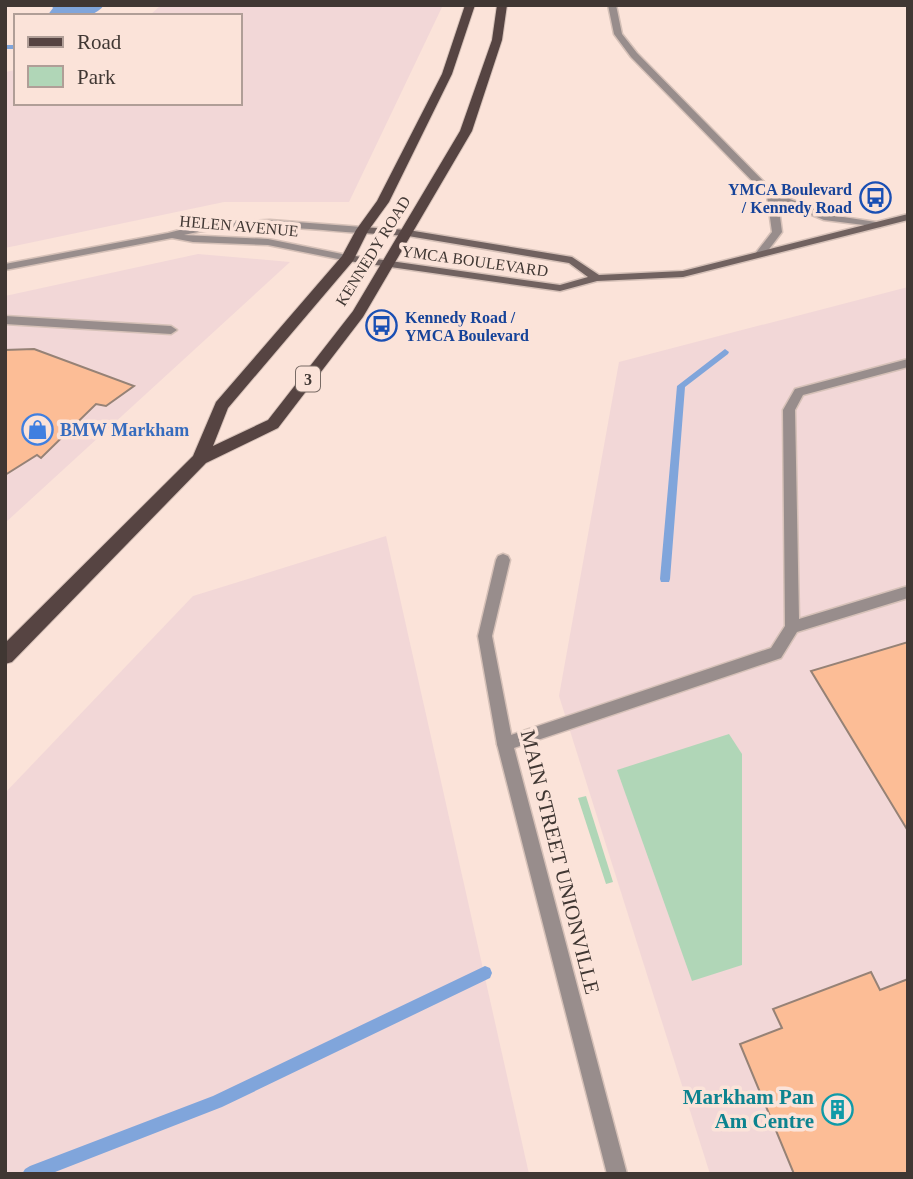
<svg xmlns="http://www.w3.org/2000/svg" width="913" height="1179" font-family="Georgia,serif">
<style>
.commercial{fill:#f2d7d7}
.green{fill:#b0d6b7}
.water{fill:#80a5db}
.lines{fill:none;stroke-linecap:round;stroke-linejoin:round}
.stream{fill:#80a5db;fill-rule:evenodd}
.building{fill:#fcbd96;stroke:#968276;stroke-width:2}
.lane-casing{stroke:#d6c1b8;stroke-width:3}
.street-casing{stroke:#d6c1b8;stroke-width:3}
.secondary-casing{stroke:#d6c1b8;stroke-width:3}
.primary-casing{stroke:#d6c1b8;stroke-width:2}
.lane{fill:#988d8c;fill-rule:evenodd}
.street{fill:#988d8c;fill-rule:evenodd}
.secondary{fill:#716260;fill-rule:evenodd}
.primary{fill:#564442;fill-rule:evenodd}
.labels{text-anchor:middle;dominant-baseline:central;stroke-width:7;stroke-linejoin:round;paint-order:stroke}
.far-transit-label{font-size:16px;font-weight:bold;fill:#164399;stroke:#fbe3d9;text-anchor:end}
.far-street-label{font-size:16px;fill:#403733;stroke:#fbe3d9}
.shield{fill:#fbe3d9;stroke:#786b65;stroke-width:2}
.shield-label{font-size:16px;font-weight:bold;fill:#403733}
.shop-label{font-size:18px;font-weight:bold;fill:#366cbe;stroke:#fbe3d9;text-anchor:start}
.near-street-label{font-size:21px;fill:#403733;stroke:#fbe3d9}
.near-culture-label{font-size:21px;font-weight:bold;fill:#0d838f;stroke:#fbe3d9;text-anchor:end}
</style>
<rect width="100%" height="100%" fill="#fbe3d9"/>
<g class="commercial">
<polygon points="161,5 443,5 349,202 224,202 5,248 5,72 16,70 16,103 240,103 240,16 149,16"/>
<polygon points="198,254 290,262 5,523 5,296"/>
<polygon points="908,287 908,1174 710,1174 559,696 619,362"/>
<polygon points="386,536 529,1174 5,1174 5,793 193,596"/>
</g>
<g class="green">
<polygon points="729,734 742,754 742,965 692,981 617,770"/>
<polygon points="586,796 613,882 606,884 578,798"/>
</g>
<path class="water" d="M51 5H104C92 22 65 16 47 16L53 8Z"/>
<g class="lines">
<g class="stream">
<rect x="5" y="45" width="11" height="4"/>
<polygon points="725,349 729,352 728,354 685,387 670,579 669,582 661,582 660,579 677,386"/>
<polygon points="485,966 490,968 492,973 490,978 222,1107 50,1174 22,1174 25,1169 30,1166 213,1096"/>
</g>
</g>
<g class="building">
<polygon points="34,349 134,386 106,406 96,404 41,458 37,455 5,475 5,350"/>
<polygon points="908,642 908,831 811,671"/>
<polygon points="871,972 880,990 908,979 908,1174 794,1174 740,1044 782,1028 773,1009"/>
</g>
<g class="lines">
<defs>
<g id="lane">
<polygon points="608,5 616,5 622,34 637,53 775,193 830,215 876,222 881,225 880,227 824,220 778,201 782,232 764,256 756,256 755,254 772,232 767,196 631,57 614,34"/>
<polygon points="5,316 171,326 177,330 171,334 5,324"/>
<polygon points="908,359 908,367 803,395 795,410 799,619 908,586 908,598 797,632 781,658 505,751 499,749 497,744 499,739 505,737 771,648 785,626 783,410 795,389"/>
</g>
<g id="street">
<path d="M270 220 362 227 367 230 362 233C303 229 242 220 184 235L268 239 352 256 353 258 348 261 268 245 193 242 172 238 5 270V264L168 233 207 223Z"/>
<polygon points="503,554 508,556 510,560 492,636 513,744 627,1174 607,1174 497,744 478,636 496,560 498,556"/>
</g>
<polygon id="secondary" points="908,214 908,220 683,277 597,281 560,291 348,261 343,258 348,255 560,285 588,277 569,263 408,236 362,233 357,230 362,227 408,230 572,257 599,275 683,271"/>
<polygon id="primary" points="465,5 475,5 452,74 389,202 368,231 353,261 228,408 213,446 268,420 353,311 460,131 492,40 497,5 507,5 502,40 472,131 363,317 278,428 206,463 12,662 5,664 5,643 193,456 216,402 342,256 356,230 377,201 442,74"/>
</defs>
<use href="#lane" class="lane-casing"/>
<use href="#street" class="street-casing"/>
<use href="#secondary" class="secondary-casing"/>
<use href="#primary" class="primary-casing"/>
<use href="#lane" class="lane"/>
<use href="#street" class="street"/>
<use href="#secondary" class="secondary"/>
<use href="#primary" class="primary"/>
</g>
<defs>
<symbol id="bus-ring" viewBox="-11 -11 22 22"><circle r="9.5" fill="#fbe3d9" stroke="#1a4fb4" stroke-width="1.5"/><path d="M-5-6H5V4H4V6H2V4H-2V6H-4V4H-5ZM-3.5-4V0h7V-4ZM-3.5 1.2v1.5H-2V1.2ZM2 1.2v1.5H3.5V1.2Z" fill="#1a4fb4"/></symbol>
<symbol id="shop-ring" viewBox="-11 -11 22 22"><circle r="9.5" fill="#fbe3d9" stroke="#3f7fe0" stroke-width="1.5"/><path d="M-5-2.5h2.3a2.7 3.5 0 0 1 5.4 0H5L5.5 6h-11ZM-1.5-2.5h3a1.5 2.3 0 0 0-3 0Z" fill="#3f7fe0"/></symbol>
<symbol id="building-ring" viewBox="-11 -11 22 22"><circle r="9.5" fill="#fbe3d9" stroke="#0f9aa8" stroke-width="1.5"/><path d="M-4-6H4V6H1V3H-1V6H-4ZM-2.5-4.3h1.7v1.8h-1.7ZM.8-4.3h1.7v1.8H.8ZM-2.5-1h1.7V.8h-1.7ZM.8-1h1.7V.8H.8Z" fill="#0f9aa8"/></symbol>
</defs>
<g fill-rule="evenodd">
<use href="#bus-ring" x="858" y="180" width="35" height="35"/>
<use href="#bus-ring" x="364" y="308" width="35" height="35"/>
<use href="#shop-ring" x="20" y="412" width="35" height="35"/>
<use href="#building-ring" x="820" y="1092" width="35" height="35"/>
</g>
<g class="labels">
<g class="far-transit-label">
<text x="852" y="189">YMCA Boulevard<tspan x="852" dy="18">/ Kennedy Road</tspan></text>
<text x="405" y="317" text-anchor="start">Kennedy Road /<tspan x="405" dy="18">YMCA Boulevard</tspan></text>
</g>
<g class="far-street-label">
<text transform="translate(239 226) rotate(5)">HELEN AVENUE</text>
<text transform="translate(373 251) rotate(-58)">KENNEDY ROAD</text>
<text transform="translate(475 261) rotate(8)">YMCA BOULEVARD</text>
</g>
<rect class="shield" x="296" y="366.5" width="24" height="25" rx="5"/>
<g class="shield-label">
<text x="308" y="379">3</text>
</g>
<g class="shop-label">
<text x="60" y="430">BMW Markham</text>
</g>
<g class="near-street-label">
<text transform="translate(560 862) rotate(76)">MAIN STREET UNIONVILLE</text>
</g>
<g class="near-culture-label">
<text x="814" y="1097">Markham Pan<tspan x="814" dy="24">Am Centre</tspan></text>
</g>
</g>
<rect width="913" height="1179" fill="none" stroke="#403733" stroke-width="14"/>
<rect x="14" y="14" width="228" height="91" fill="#fbe3d9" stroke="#b09e97" stroke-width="2"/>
<rect x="28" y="37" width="35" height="10" fill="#564442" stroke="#b09e97" stroke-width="2"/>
<text x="77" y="49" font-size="21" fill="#403733">Road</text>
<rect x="28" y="66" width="35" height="21" fill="#b0d6b7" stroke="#b09e97" stroke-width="2"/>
<text x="77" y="84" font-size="21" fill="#403733">Park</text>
</svg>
